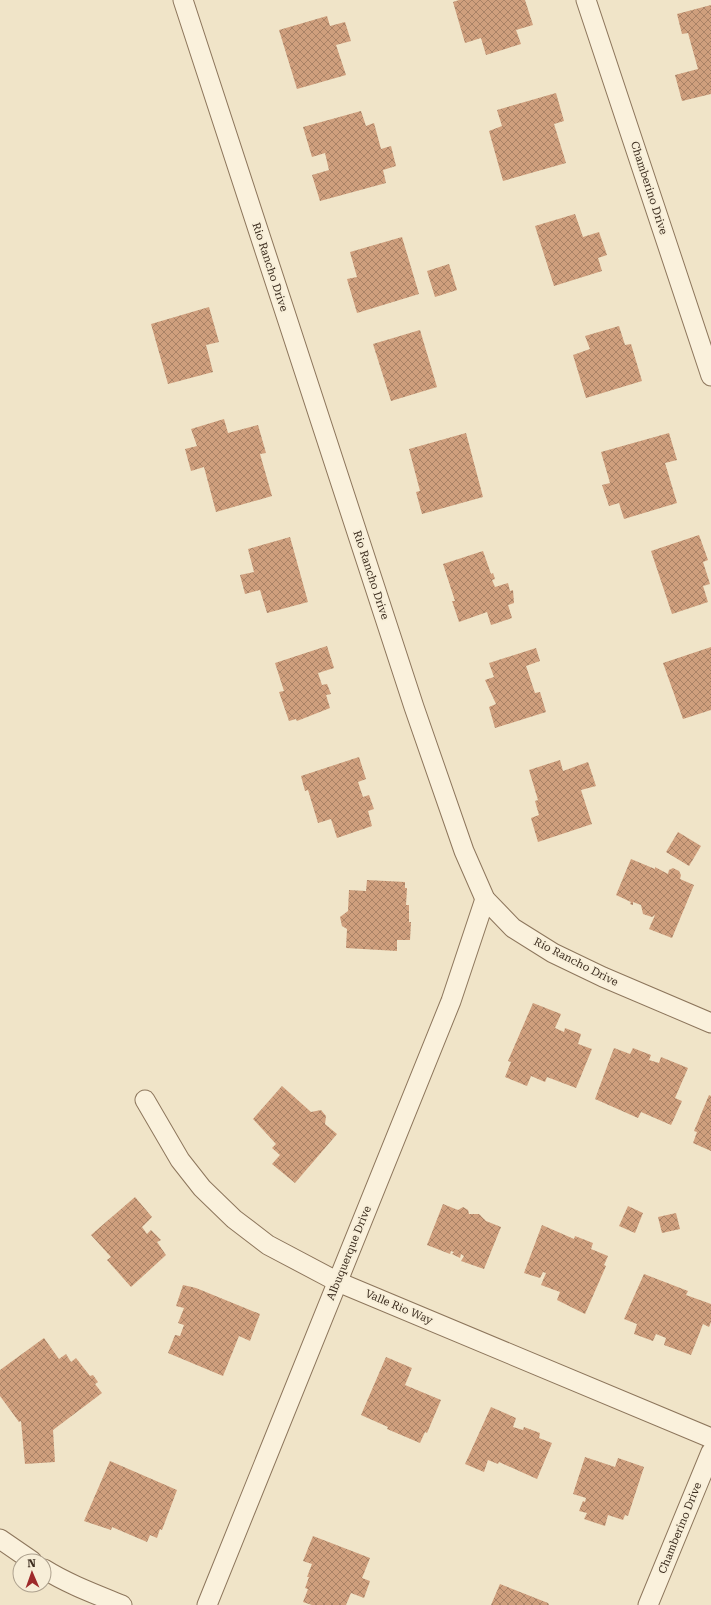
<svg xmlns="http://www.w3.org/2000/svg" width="711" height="1605" font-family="'Roboto Serif',serif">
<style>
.building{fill:url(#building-cross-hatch)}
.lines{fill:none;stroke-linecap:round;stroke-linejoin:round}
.street-casing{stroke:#8d765c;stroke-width:21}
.street{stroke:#faf1dc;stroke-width:19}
.labels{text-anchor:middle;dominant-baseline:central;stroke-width:3.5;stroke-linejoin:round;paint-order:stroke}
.street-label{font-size:11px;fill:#3d2e20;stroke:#f7eed8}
</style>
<defs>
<pattern id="building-cross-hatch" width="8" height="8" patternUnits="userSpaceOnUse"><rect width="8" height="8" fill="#cf9f7d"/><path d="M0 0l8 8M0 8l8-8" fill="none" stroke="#a98266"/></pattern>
</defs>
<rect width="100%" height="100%" fill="#f0e4c8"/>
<g class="building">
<polygon points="459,0 525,0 533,25 516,30 521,44 486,55 481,38 465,43 453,2"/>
<polygon points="711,5 711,94 682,101 675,75 698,69 688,33 682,34 677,14"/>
<polygon points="327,16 330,26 345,22 351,41 336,45 346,75 297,89 279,30"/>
<polygon points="556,93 564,121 554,124 566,163 503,181 489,131 502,126 497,110"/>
<polygon points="361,111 366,126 374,123 381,149 391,146 396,166 383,170 386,183 320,201 312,175 329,170 325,153 312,157 303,127"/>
<polygon points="575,214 583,237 599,232 607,255 598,258 602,271 554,286 535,226"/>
<polygon points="402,237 419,294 357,313 347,279 357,277 350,252"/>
<polygon points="449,264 457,290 435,297 427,271"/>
<polygon points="209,307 219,342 206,345 213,372 168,384 151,324"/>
<polygon points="619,326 625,345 631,344 642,381 586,398 573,355 590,349 585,336"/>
<polygon points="420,330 437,387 391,401 373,344"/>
<polygon points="224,419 228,433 258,425 266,453 260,454 272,496 216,512 204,467 191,471 185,449 197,446 191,429"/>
<polygon points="466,433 483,497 422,514 416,492 420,491 409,449"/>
<polygon points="669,433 677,460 665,463 677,503 624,519 619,503 609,506 602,485 610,483 601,452"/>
<polygon points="699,535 708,560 703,562 710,584 703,586 708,602 672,614 651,551"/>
<polygon points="290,537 308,602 267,613 260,590 245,594 240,575 254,572 248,549"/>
<polygon points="483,551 491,574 493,573 495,579 492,580 495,587 508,583 510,591 513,590 514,603 508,605 512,618 491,625 487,612 459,622 452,601 455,601 443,564"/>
<polygon points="327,646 334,668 318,673 322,685 327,684 331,694 326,695 330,708 297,721 296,719 289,721 279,692 284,691 275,663"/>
<polygon points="711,647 711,710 683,719 663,663"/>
<polygon points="536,648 540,661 526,666 535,693 540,692 546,712 495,728 489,707 496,704 485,680 494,677 489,663"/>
<polygon points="359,757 366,779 358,782 363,797 369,795 374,809 368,811 372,826 337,838 331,819 318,823 308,790 305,791 301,776"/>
<polygon points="560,760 563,771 588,762 596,786 581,790 592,824 538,842 531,818 539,815 535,801 538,800 529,770"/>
<polygon points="678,832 701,846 689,866 666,852"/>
<polygon points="631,859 655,869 655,867 668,874 669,870 673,868 679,871 681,875 680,879 694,885 672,938 649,929 655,915 652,917 643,914 641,905 633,902 633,905 630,904 631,902 616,895"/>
<polygon points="367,880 405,882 405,888 407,888 406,905 409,905 409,922 411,922 410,940 397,940 397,951 346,948 347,929 342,926 340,917 348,911 349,890 366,891"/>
<polygon points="533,1003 561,1014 555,1028 564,1032 565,1028 581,1034 578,1044 592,1049 576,1088 547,1077 545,1082 531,1076 527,1086 505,1077 511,1062 508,1061"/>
<polygon points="614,1048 630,1054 633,1048 651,1055 649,1060 659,1063 661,1057 688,1068 675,1098 682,1101 671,1125 641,1112 638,1118 595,1099"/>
<polygon points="282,1086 311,1112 321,1110 326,1116 325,1124 337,1134 295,1183 272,1164 280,1155 272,1148 276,1144 253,1119"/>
<polygon points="709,1095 711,1096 711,1151 693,1143 697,1132 694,1131"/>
<polygon points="135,1197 152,1217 142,1227 147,1234 151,1230 161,1240 157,1242 166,1255 131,1287 107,1260 111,1257 91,1235"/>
<polygon points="443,1204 458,1210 463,1207 468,1210 469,1214 479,1214 486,1221 501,1227 484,1269 461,1261 464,1256 461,1254 460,1258 452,1254 454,1252 451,1251 450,1254 427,1245"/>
<polygon points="628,1206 643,1213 635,1233 619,1226"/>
<polygon points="676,1213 680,1229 662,1233 658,1217"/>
<polygon points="542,1225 574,1239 575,1236 593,1243 591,1249 608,1256 604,1265 606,1266 585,1314 557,1300 560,1292 541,1285 546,1273 543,1272 540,1278 524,1273"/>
<polygon points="644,1274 688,1291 686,1295 711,1304 711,1322 709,1327 703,1324 691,1355 664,1345 666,1338 656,1334 653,1341 634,1334 637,1324 624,1319"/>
<polygon points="183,1285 196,1288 260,1314 250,1341 239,1336 223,1376 168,1353 175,1335 180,1336 184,1325 178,1323 184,1308 176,1306"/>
<polygon points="44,1338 59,1359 66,1354 71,1362 76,1358 90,1376 93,1375 98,1382 95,1384 102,1393 53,1430 55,1462 25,1464 21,1421 19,1422 0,1396 0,1370"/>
<polygon points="386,1357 412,1368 405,1385 441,1400 427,1433 425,1432 420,1443 387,1429 388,1427 361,1415"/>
<polygon points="491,1407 516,1418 513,1427 523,1430 524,1427 540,1433 539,1438 552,1443 537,1479 499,1462 498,1464 488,1460 484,1472 465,1464"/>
<polygon points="585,1457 615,1467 618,1458 644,1467 628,1516 625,1515 623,1520 608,1515 605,1526 584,1519 587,1513 579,1511 583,1501 585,1502 586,1498 573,1494"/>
<polygon points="110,1461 177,1490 162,1530 160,1529 157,1538 150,1535 147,1542 112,1527 111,1530 84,1521"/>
<polygon points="313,1536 370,1558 362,1578 370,1581 364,1598 351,1593 346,1605 312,1605 303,1602 308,1589 305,1588 309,1577 307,1577 312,1564 303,1561"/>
<polygon points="500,1584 548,1603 549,1605 491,1605"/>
</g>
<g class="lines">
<defs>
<g id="street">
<polyline points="183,0 414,707 464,851 485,899 513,928 553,953 603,977 711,1023"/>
<polyline points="586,0 711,376"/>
<polyline points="145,1100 180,1160 202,1188 234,1219 268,1245 338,1282 711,1438"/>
<polyline points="0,1539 32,1561"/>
<path d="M44 1569C68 1584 95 1594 122 1605"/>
<polyline points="207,1605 451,1001 485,899"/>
<polyline points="648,1605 711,1452"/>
</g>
</defs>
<use href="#street" class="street-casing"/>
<use href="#street" class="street"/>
</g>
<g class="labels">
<g class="street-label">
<text transform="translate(649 188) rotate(72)">Chamberino Drive</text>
<text transform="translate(270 267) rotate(72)">Rio Rancho Drive</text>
<text transform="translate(371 575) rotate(72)">Rio Rancho Drive</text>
<text transform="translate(576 962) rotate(27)">Rio Rancho Drive</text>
<text transform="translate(349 1253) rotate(-68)">Albuquerque Drive</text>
<text transform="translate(399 1307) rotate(23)">Valle Rio Way</text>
<text transform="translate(680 1528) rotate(-68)">Chamberino Drive</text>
</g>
</g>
<g transform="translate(32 1573) rotate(358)"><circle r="19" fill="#f7eed8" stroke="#ada18e"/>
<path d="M0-3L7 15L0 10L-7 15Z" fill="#9e2a2b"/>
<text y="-6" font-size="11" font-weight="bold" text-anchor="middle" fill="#3d2e20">N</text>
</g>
</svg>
